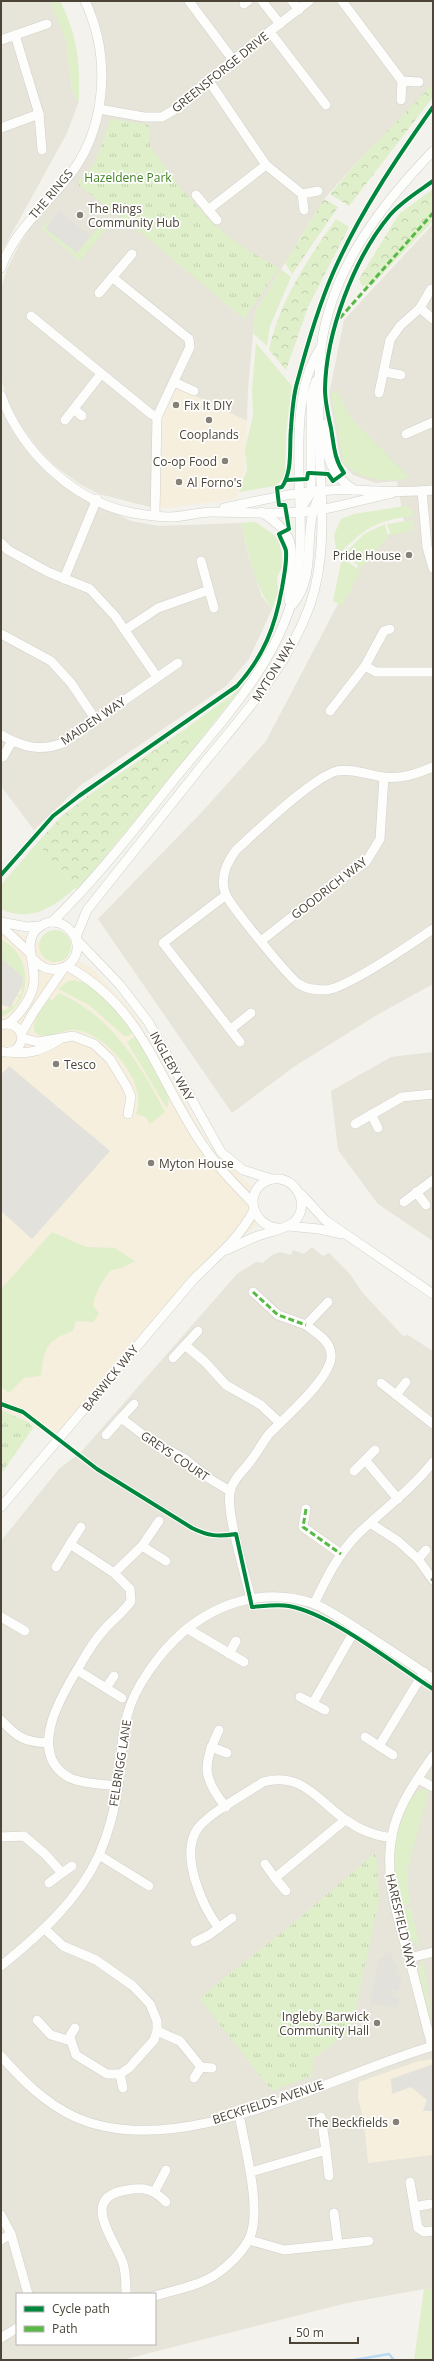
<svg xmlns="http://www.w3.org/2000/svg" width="434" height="2361" font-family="'Open Sans',sans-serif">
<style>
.residential{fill:#e7e4d9;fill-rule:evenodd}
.commercial{fill:#f6efde}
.grass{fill:#deefca}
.forest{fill:url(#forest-crowns)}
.park{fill:url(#park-tufts)}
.parking{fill:#e2e1dc}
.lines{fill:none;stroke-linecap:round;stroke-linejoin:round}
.stream{stroke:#bad9f4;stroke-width:2.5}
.minor-casing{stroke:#d1d0ca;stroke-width:10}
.minor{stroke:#fdfdfc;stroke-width:9}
.quiet{stroke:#58b947;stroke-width:3;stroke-dasharray:6 3;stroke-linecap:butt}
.cycleway-casing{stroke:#fff;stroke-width:6}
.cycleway{stroke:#00873e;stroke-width:4}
.poi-dot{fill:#868176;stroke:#fff;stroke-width:1.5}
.labels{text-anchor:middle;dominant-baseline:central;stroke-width:3.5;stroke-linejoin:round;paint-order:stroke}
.street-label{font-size:12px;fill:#4b4437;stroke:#fff}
.park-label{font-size:12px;fill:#418323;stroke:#fff}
.poi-label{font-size:12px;fill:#4b4437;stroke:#fff;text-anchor:start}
</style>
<defs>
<pattern id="forest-crowns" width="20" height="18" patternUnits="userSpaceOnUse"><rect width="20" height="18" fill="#deefca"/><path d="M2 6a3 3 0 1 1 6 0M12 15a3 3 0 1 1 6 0" fill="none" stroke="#c0ceae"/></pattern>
<pattern id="park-tufts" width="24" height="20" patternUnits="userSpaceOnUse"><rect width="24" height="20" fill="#deefca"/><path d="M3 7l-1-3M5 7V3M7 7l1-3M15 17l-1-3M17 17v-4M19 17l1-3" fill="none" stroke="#c0ceae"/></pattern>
</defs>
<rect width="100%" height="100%" fill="#f3f2ec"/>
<g class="residential">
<polygon points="1,1 50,1 59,19 66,41 72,91 79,101 67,133 1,253"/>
<polygon points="85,1 433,1 433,85 361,158 324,199 255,312 248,389 247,421 176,387 160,465 158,509 99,494 78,483 54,465 36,446 19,422 7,399 1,379 1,288 7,269 19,245 31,226 52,203 86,158 101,123 106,83 105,55 100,28"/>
<polygon points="433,224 433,984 377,1015 295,1066 232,1113 98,919 201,813 266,741 359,564 381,537 405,528 397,481 376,483 353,475 341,462 329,395 344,320"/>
<polygon points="1,409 11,429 28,453 49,475 73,492 131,521 159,526 241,523 248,555 262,597 272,609 249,659 226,686 81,785 34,830 1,786"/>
<polygon points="433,1052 433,1241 378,1204 338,1150 331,1091 391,1057"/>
<path d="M312 1247 323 1256 329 1253 350 1274 362 1292 403 1336 408 1335 433 1351V2290L424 2289 347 2303 122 2360H1V1541L59 1469 81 1452 237 1274 256 1262 263 1263 272 1255 280 1252 291 1255 293 1250 304 1254ZM17 2294H155V2344H17Z"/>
</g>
<g class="commercial">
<polygon points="176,387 247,421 245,468 236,499 158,509 161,416"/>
<polygon points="1,924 91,967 133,1012 210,1146 256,1191 254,1197 261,1222 213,1260 59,1439 48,1431 33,1428 28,1422 1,1410"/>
<polygon points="433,2059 433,2155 368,2163 364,2122 358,2098 359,2082 419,2061"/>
</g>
<g class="grass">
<path d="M50 1H60C78 37 80 62 79 101L72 91 66 41Z"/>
<polygon points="48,220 50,222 45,227 77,253 103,221 109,226 80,261 41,229"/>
<polygon points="281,269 291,277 270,326 267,346 253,333 255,312"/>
<polygon points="256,343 292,386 286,433 285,476 276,486 239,492 247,469 245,449 253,416 252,389"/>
<path d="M336 388 352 419 410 478C386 483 358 481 343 461L331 393 335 392Z"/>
<path d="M405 506 412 509 414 516C376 520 363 529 337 556L334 535 341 519 354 514Z"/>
<polygon points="414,520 414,529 391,536 387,524"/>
<path d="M255 522 272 533 278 540 282 553V567L277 577 278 593 272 609C254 585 248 552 241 523Z"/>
<polygon points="385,524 388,537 362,568 343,555 364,534"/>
<polygon points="342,558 361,571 342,606 333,601"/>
<path d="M246 682 162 788 78 889 75 888C54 907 30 923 1 909V885L37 843 76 887 161 779 188 751V738L182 731 232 695Z"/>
<circle cx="55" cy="946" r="16"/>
<path d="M1 939C8 944 15 948 19 956 32 978 25 1007 1 1017V1011L10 1008 8 1001 14 1006 19 998 15 994 21 995 23 977 1 958Z"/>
<path d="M74 980C101 985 118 1013 134 1032L128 1036 123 1035 89 1005 58 989 68 981Z"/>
<path d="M59 993C111 1016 139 1062 165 1112L150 1124 146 1117 136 1114C149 1083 107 1034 76 1030 62 1028 46 1043 35 1032 30 1022 43 1008 49 999L52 1001Z"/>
<polygon points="136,1036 169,1097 167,1109 127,1042"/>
<path d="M52 1232 86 1247 115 1248 135 1261 122 1268 111 1270C102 1281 96 1291 93 1305L99 1314 93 1322 76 1321 73 1331C46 1340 44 1349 41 1376L24 1378 9 1393 1 1387V1289Z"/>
<path d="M425 1789 429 1790 407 1872 410 1904 401 1906C398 1892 395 1878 394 1863 394 1845 404 1791 425 1789Z"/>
<polygon points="411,1908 420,1948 410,1939 402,1911"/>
<polygon points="423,1960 433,2028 419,1973 419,1965"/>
<polygon points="424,2289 433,2290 433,2360 414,2360"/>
</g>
<g class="forest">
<polygon points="433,84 433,97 349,206 330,194 361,158"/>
<polygon points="433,189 433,221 372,285 362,286 359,279 399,214"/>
<polygon points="324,199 338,207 292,274 285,263"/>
<path d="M336 219 349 227 308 307 286 370 269 350C280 299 307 261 336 219Z"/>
<polygon points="182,731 188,738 188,751 161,779 76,887 37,843 62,816 93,792"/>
</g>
<g class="park">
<polygon points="111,119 149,125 150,146 180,187 213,224 244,248 279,268 244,319 140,232 77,184 94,164"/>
<polygon points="1,1410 28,1422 33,1428 1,1474"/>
<polygon points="376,1852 379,1901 352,2026 346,2035 313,2058 312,2076 272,2091 199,1998 294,1923"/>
</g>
<g class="parking">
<polygon points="60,211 90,236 77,253 45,228"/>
<polygon points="1,958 23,977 22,986 10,1008 1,1004"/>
<polygon points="9,1066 110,1151 32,1239 1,1211 1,1075"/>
<polygon points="386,1952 393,1954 392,1960 395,1961 394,1964 397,1965 395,1974 402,1976 398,1991 390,1990 390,1993 394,1998 399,1998 397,2007 370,2004 379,1957 384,1958"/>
<polygon points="433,2064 433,2111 423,2111 427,2100 411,2087 392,2094 391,2079"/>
</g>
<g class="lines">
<polyline class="stream" points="354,2360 389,2354 394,2360"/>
<defs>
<g id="minor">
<polyline points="189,1 233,60"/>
<polyline points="262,1 280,24"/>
<polyline points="292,1 299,10"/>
<polyline points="342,1 402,81 419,82"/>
<polyline points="244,4 248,1"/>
<polyline points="270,32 326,105"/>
<polyline points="15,35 39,114 42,150"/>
<polyline points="1,40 47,24"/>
<polyline points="209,81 266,165 302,194"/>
<polyline points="401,100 402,81"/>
<polyline points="99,109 144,117 162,117 174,110 233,60 309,1"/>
<polyline points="1,128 39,114"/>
<polyline points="196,195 217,220"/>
<polyline points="208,210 266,165"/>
<polyline points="304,210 302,194 318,191"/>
<path d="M1 268C13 233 42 209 65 181 107 132 112 58 85 1"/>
<polyline points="112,277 189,339 190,347 157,417 155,515"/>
<polyline points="99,293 132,254"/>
<polyline points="420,308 433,319"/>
<polyline points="31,316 151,414 157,417"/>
<polyline points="385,372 401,375"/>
<polyline points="174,382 194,391"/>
<polyline points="379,393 390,340 400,326 420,308 431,289"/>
<path d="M1 395C21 451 74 502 133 513 145 515 158 517 170 517 184 517 198 512 212 512 248 512 288 516 324 509 346 505 369 498 392 493"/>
<polyline points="74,409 82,416"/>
<polyline points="65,420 101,374"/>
<path d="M325 424C327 455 327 472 354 490"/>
<polyline points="406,434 433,422"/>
<polyline points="422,491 427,547 433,568"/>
<path d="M224 508C266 499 311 488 354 490 382 491 404 493 433 490"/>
<polyline points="299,511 311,493 311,397 316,381"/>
<path d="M261 512C307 540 286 557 289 600"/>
<polyline points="1,543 8,550 48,572 90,589 115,616 157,677"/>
<polyline points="201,561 214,608"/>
<polyline points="64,579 97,499"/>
<path d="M293 604C320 571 299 525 322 492"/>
<polyline points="125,630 158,608 209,590"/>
<polyline points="1,634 51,661 71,683 96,720"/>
<polyline points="365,666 376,672 433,672"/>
<polyline points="330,711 365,666 384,631 390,629"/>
<path d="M1 735C22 747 40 752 63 743L178 663"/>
<polyline points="3,757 12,741"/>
<path d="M433 767C416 774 402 779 383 777 368 775 352 768 337 771 313 777 257 831 236 850 227 862 219 879 226 895 231 906 290 979 299 984 306 989 317 990 325 990 345 990 414 942 433 929"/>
<polyline points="226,895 163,943 240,1042"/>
<polyline points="1,922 27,927 40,926"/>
<path d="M52 922C96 879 134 830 173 781 222 720 282 660 297 580 309 514 282 406 320 349"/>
<polyline points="1,926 31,954"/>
<path d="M76 937 87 910C126 861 165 812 204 763 244 714 288 666 310 605 326 559 322 509 320 462 319 425 317 386 321 349 330 271 381 205 433 151"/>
<polyline points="77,940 120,985 149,1023 221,1152 243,1170 272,1179"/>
<polyline points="261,941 327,889 366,862 380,839 384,777"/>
<path d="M67 966C141 1007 154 1069 196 1135 212 1161 232 1182 253 1203"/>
<path d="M8 1024C20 1014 33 997 34 981 35 963 23 942 37 929 61 906 94 946 67 966 54 973 42 969 33 959"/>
<path d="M1 1025C11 1022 21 1027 22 1038 20 1049 12 1055 1 1051"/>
<polyline points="231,1029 251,1013"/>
<polyline points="21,1034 33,1013 64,968"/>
<polyline points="22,1038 38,1042 73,1036 94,1044 110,1059 127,1087 131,1097 128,1114"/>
<path d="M10 1052C30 1055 42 1050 59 1040"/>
<polyline points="371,1114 378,1128"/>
<polyline points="355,1124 402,1097 433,1094"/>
<polyline points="416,1192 426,1205"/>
<polyline points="301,1194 325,1220 433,1294"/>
<polyline points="404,1202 433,1180"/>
<polyline points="288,1226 319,1229 342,1234"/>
<path d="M227 1250C236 1246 245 1241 255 1237 265 1233 286 1229 294 1222 313 1204 293 1172 269 1180 242 1190 252 1226 278 1228"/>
<polyline points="253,1292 278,1315 306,1325"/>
<polyline points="185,1345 198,1331"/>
<polyline points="173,1358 185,1345 205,1362 226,1385 261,1405 280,1423"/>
<polyline points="381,1383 433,1424"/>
<polyline points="396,1395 406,1382"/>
<polyline points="121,1418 134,1404"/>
<polyline points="106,1435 121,1418 150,1440 185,1459 210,1479 230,1491"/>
<polyline points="366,1461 398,1499"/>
<polyline points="354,1471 375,1450"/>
<path d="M1 1507 193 1280C215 1258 240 1238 254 1210"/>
<polyline points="306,1509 303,1527 341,1554"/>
<polyline points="370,1523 398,1541 418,1559 433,1580"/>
<polyline points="70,1544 81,1527"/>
<polyline points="142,1546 166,1561"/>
<polyline points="418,1559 426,1550"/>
<polyline points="56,1567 70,1544 114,1573"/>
<path d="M251 1599C245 1574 226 1513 230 1492 233 1478 245 1470 252 1459 258 1451 263 1442 269 1434 284 1418 334 1376 331 1354 330 1340 316 1333 306 1325L328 1302"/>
<path d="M314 1604C326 1579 338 1554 358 1534 383 1510 411 1490 433 1462"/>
<polyline points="1,1617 25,1631"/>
<polyline points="188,1629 244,1662"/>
<polyline points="229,1654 236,1641"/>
<polyline points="77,1670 122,1698"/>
<polyline points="106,1688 114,1676"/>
<polyline points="300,1697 325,1710"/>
<polyline points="313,1703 356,1628"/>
<path d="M1 1720C17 1737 24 1742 48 1743"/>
<path d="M219 1730C203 1764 201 1777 226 1807"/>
<polyline points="365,1737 393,1755"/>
<polyline points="379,1746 424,1672"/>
<polyline points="211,1747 227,1753"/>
<polyline points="418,1779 433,1787"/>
<path d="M118 1786C104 1784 83 1784 70 1778 25 1754 62 1694 80 1665 87 1653 94 1640 104 1630 112 1620 124 1612 131 1601L130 1589 114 1573 142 1546 159 1521"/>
<polyline points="1,1837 24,1836 45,1854 62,1873 49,1883"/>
<polyline points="99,1855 149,1886"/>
<polyline points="265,1864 275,1878 345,1820"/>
<polyline points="62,1873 72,1866"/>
<polyline points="275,1878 286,1891"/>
<path d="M219 1928C202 1906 179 1854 198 1828 212 1811 244 1795 263 1782 302 1771 318 1801 346 1820 360 1830 375 1836 392 1838"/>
<polyline points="195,1942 209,1935 232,1918"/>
<polyline points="409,1958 433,1952"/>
<path d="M1 1966C39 1935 78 1901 99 1855 108 1834 115 1809 118 1786 121 1763 121 1739 127 1716 134 1687 161 1651 183 1632 220 1601 266 1588 312 1603 329 1609 344 1621 359 1630 384 1646 409 1662 433 1679"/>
<polyline points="37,2020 51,2035 71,2041 76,2055 107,2074 120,2074 129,2068 154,2040 157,2031 157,2021 150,2004 133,1986 96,1960 63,1946 45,1929"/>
<polyline points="157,2031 180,2041 201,2067 194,2078"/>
<polyline points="71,2041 70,2036 75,2028"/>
<path d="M432 2046C424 2017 417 1987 409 1958 397 1915 382 1872 394 1827 401 1801 418 1778 433 1756"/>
<path d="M1 2056C23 2081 45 2103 75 2117 179 2164 331 2075 433 2046"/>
<polyline points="201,2067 212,2068"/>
<polyline points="120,2074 123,2088"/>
<polyline points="321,2117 326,2150"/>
<polyline points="251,2172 326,2150 329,2176"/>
<polyline points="410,2182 418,2228 424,2232 433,2231"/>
<polyline points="155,2191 166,2170"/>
<polyline points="414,2207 430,2204"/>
<polyline points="334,2213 338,2244"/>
<polyline points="1,2215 11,2234 28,2294"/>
<polyline points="1,2240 11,2234"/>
<polyline points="249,2240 284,2250 369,2241"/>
<path d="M126 2294C126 2284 126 2273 123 2263 115 2240 78 2197 127 2190 145 2187 153 2189 166 2202"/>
<path d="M155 2296C175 2290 202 2285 218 2273 229 2265 242 2252 248 2241 264 2214 244 2145 239 2114"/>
<polyline points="1,2338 17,2328"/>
</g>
</defs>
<use href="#minor" class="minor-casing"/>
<use href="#minor" class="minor"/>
<g class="quiet">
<polyline points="340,318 433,213"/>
<polyline points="253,1292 278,1315 306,1325"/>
<polyline points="306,1509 303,1527 341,1554"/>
<polyline points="431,1579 433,1580"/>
</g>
<defs>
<g id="cycleway">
<path d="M286 480 307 479 308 473H310L328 474 333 481 344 473C334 459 334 445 331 428 328 415 325 402 325 389 326 332 354 258 390 215 402 201 419 191 433 181"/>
<path d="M1 875 53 816 79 796 237 686C264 656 275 627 282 588 284 575 287 564 286 551 285 546 281 540 279 534L289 529 285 505H279L277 488 282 487C293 470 289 448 291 428 292 413 293 397 297 383 306 349 319 305 333 273 359 214 396 159 433 107"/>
<path d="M1 1404 23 1412 97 1469 192 1528C208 1536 218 1537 236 1534L252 1607C265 1606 277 1604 289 1606 332 1614 395 1665 433 1689"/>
</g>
</defs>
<use href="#cycleway" class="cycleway-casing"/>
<use href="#cycleway" class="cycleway"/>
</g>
<g class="poi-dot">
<circle cx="80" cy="215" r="4"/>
<circle cx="176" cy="405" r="4"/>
<circle cx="209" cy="420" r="4"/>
<circle cx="225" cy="461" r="4"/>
<circle cx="179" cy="482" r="4"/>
<circle cx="409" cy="555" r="4"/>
<circle cx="56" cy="1064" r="4"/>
<circle cx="151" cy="1163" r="4"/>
<circle cx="377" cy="2023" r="4"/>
<circle cx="396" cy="2122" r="4"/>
</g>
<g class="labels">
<g class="street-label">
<text transform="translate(220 72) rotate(-39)">GREENSFORGE DRIVE</text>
<text transform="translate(51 194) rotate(-50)">THE RINGS</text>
<text transform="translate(274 670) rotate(-58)">MYTON WAY</text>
<text transform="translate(93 721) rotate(-34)">MAIDEN WAY</text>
<text transform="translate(329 888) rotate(-38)">GOODRICH WAY</text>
<text transform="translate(172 1066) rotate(61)">INGLEBY WAY</text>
<text transform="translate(110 1378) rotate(-51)">BARWICK WAY</text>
<text transform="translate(175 1456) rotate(34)">GREYS COURT</text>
<text transform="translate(120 1763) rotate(-81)">FELBRIGG LANE</text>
<text transform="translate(401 1921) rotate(77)">HARESFIELD WAY</text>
<text transform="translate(268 2102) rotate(-18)">BECKFIELDS AVENUE</text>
</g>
<g class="park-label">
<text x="128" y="177">Hazeldene Park</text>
</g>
<g class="poi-label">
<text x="88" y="208">The Rings<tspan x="88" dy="14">Community Hub</tspan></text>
<text x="184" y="405">Fix It DIY</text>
<text x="209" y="434" text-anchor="middle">Cooplands</text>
<text x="217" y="461" text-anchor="end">Co-op Food</text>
<text x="187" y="482">Al Forno's</text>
<text x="401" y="555" text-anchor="end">Pride House</text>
<text x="64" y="1064">Tesco</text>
<text x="159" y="1163">Myton House</text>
<text x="369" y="2016" text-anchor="end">Ingleby Barwick<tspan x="369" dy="14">Community Hall</tspan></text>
<text x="388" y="2122" text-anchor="end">The Beckfields</text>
</g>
</g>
<rect width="434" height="2361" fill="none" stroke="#4b4437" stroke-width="4"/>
<rect x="16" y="2293" width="140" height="52" fill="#ffffff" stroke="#b7b4af"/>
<rect x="24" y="2306" width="20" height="6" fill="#00873e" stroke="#b7b4af"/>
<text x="52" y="2313" font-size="12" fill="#4b4437">Cycle path</text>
<rect x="24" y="2326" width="20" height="6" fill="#58b947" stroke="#b7b4af"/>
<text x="52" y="2333" font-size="12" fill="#4b4437">Path</text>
<path d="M290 2337v6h68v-6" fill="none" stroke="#4b4437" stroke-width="2"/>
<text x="296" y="2337" font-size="12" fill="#4b4437" stroke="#ffffff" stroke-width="3" paint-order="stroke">50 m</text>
</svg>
